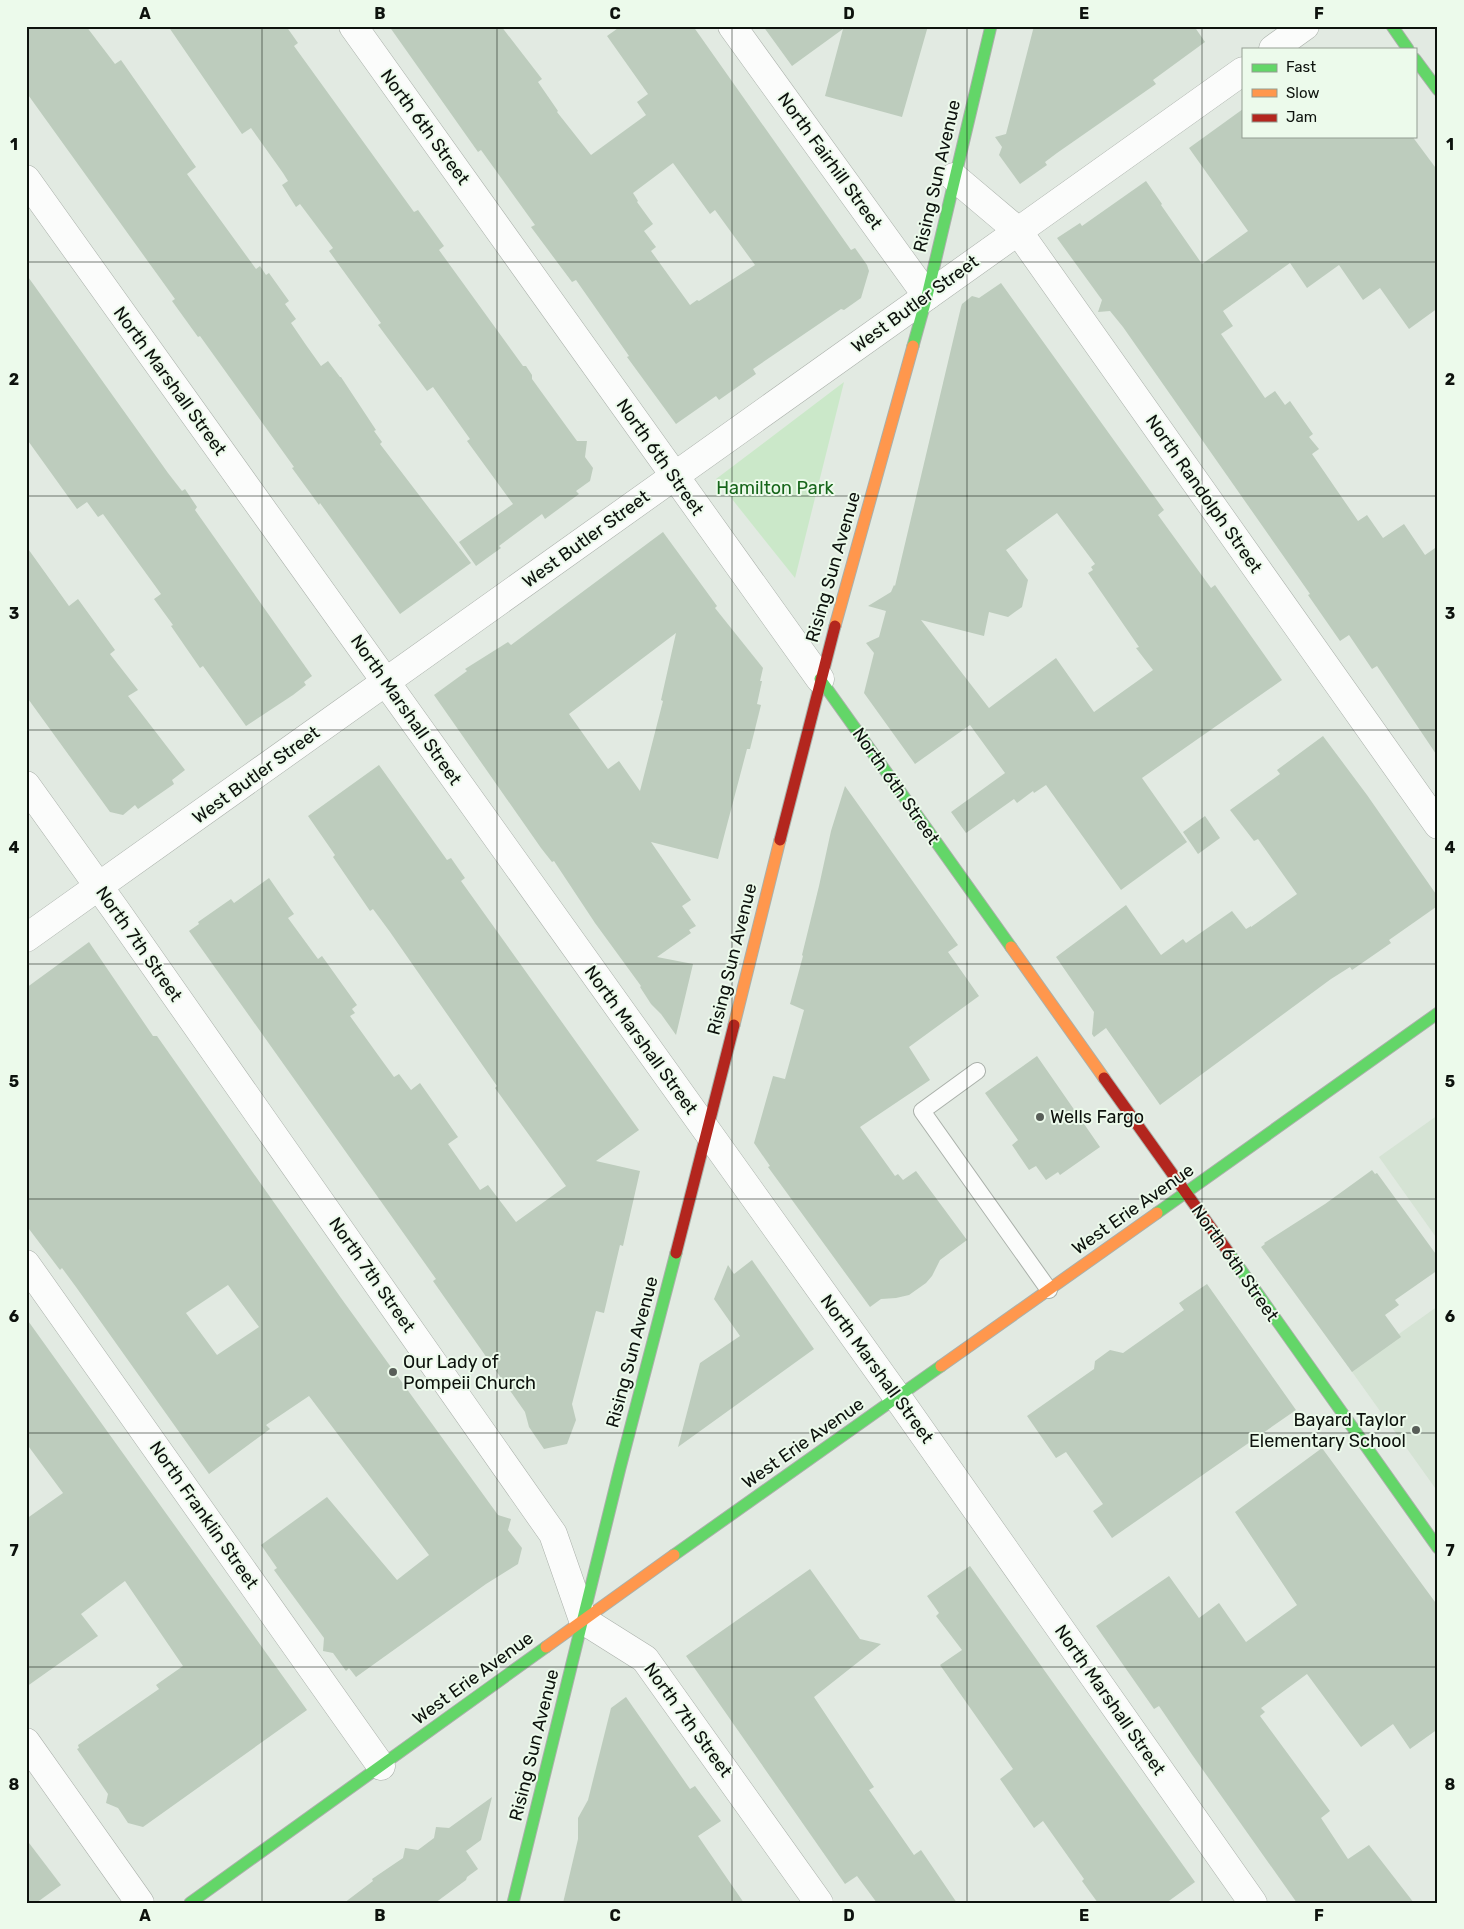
<svg xmlns="http://www.w3.org/2000/svg" width="1464" height="1929" font-family="Rubik,sans-serif">
<style>
.built{fill:#d5e3d4}
.green{fill:#cbe8c9}
.building{fill:#bdccbd;fill-rule:evenodd}
.lines{fill:none;stroke-linecap:round;stroke-linejoin:round}
.lane-casing{stroke:#aab0aa;stroke-width:18}
.street-casing{stroke:#aab0aa;stroke-width:29}
.fast-casing{stroke:#aab0aa;stroke-width:13}
.slow-casing{stroke:#aab0aa;stroke-width:13}
.jam-casing{stroke:#aab0aa;stroke-width:13}
.lane{stroke:#fbfcfb;stroke-width:16}
.street{stroke:#fbfcfb;stroke-width:28}
.fast{stroke:#63d668;stroke-width:11}
.slow{stroke:#ff974d;stroke-width:11}
.jam{stroke:#b3261e;stroke-width:11}
.grid{fill:none;stroke:#0d120d;stroke-width:1;stroke-opacity:0.55}
.poi-dot{fill:#585e58;stroke:#ecfaeb;stroke-width:2}
.labels{text-anchor:middle;dominant-baseline:central;stroke-width:4;stroke-linejoin:round;paint-order:stroke}
.street-label{font-size:18px;fill:#0d120d;stroke:#ecfaeb}
.park-label{font-size:18px;fill:#17661b;stroke:#ecfaeb}
.poi-label{font-size:18px;fill:#0d120d;stroke:#ecfaeb;text-anchor:start}
.neatline{fill:none;stroke:#0d120d;stroke-width:2}
.grid-label{font-size:16px;text-anchor:middle;font-weight:bold;fill:#0d120d}
</style>
<rect width="100%" height="100%" fill="#e2eae2"/>
<g class="built">
<polygon points="1438,1115 1438,1240 1379,1157"/>
<polygon points="1438,1306 1438,1492 1350,1369"/>
</g>
<polygon class="green" points="844,382 795,578 716,479"/>
<g class="building">
<polygon points="26,26 86,26 115,64 121,60 196,167 187,174 256,269 260,266 266,275 269,273 289,301 285,304 296,319 291,323 306,345 321,366 328,361 340,377 341,377 376,430 374,431 382,442 380,444 471,563 400,614 320,503 319,505 292,468 294,467 200,336 198,337 172,301 175,299 26,92"/>
<polygon points="168,26 286,26 298,43 294,46 414,212 418,210 444,246 439,250 523,366 526,366 532,375 532,379 577,441 587,441 585,457 593,468 590,481 576,491 579,494 545,519 542,514 499,546 501,548 476,566 459,542 513,504 467,441 470,439 433,387 427,391 378,325 381,323 329,251 333,248 300,204 296,207 282,185 288,181 283,173 251,128 242,134"/>
<path d="M389 26H501L542 79 538 82 558 111 557 112 591 155 646 115 637 102 648 94 607 36 621 26H693L851 250 855 248 867 265 869 271 861 298 844 310 841 309 753 369 756 374 719 400 716 396 676 424 627 357 629 356 590 300 576 280 572 282 531 227 535 225 507 186 481 150 478 152ZM673 163 710 214 715 210 755 265 699 301 697 300 690 305 651 251 656 247 644 231 653 224 637 202 638 201 633 193Z"/>
<polygon points="763,26 928,26 902,117 825,96 843,29 792,66"/>
<polygon points="1034,26 1194,26 1205,42 1153,80 1156,84 1057,153 1045,162 1047,165 1020,184 999,155 1002,147 995,137 1006,134"/>
<polygon points="1243,109 1243,136 1412,136 1438,171 1438,308 1409,329 1380,288 1363,300 1339,265 1307,288 1290,263 1223,311 1233,326 1221,334 1265,398 1275,391 1285,405 1290,401 1313,434 1309,437 1319,449 1312,454 1358,521 1367,515 1383,538 1404,524 1425,555 1438,546 1438,757 1377,666 1372,669 1349,635 1340,641 1308,595 1310,594 1123,327 1110,311 1098,312 1102,300 1057,238 1080,223 1082,226 1146,181 1162,204 1161,205 1202,264 1248,231 1189,148"/>
<polygon points="26,274 168,473 182,491 185,489 197,507 195,510 312,676 304,682 306,685 293,695 246,726 203,666 200,668 171,626 173,625 154,599 161,594 103,514 98,517 87,502 77,509 26,438"/>
<path d="M1001 283 1164 510 1158 515 1211 588 1215 585 1282 680 1142 778 1187 842 1121 890 1046 785 1034 793 1033 791 1017 803 1014 799 966 833 951 812 1005 773 970 725 915 764 864 693 874 653 866 643 879 637 886 611 868 606 891 592 894 585 895 586 961 307 962 304 972 296 979 298ZM1057 513 1095 564 1091 567 1093 570 1088 573 1139 647 1136 648 1153 670 1094 712 1056 658 989 708 921 620 984 636 989 612 1008 617 1022 607 1028 580 1006 550Z"/>
<path d="M663 532 717 606 715 608 763 668 760 681H762L757 704 761 705 750 749H747L718 859 651 842 691 900 682 906 696 926 689 930 691 933 657 957 693 964 676 1035 661 1014 651 1004 640 987 641 986 595 923 554 861 552 862 541 848 434 695 467 671 465 669 508 642 511 645ZM676 633 661 700 663 701 640 791 619 761 608 769 569 714Z"/>
<polygon points="26,546 69,606 78,599 115,650 110,654 138,690 128,696 185,770 172,780 174,784 138,809 135,805 123,815 110,812 26,696"/>
<polygon points="1323,736 1367,795 1438,897 1436,907 1389,940 1391,943 1352,970 1350,967 1331,979 1160,1105 1106,1028 1094,1037 1092,1034 1094,1012 1056,957 1126,905 1161,955 1183,939 1186,943 1232,911 1246,929 1251,926 1251,927 1297,894 1258,839 1254,841 1230,810 1280,774 1277,770"/>
<polygon points="379,765 447,860 451,858 465,878 461,881 639,1130 596,1161 640,1171 623,1246 620,1245 604,1313 596,1311 572,1404 576,1420 567,1444 544,1449 529,1427 525,1412 433,1281 436,1279 189,931 199,924 198,922 231,899 234,903 269,878 294,914 288,918 318,959 322,956 357,1005 352,1009 355,1013 350,1016 378,1055 394,1077 399,1074 411,1090 420,1083 458,1137 448,1144 480,1190 488,1185 516,1222 566,1186 495,1088 497,1086 390,932 373,909 370,911 333,857 335,855 308,816"/>
<polygon points="845,786 958,945 948,952 979,996 909,1047 930,1080 860,1127 895,1176 898,1174 903,1180 916,1171 967,1240 940,1260 932,1276 926,1283 909,1295 896,1298 881,1299 870,1307 768,1167 770,1166 754,1143 773,1076 785,1079 804,1010 790,1004 803,956 802,955 819,886 831,831"/>
<polygon points="1205,816 1220,838 1198,854 1183,832"/>
<path d="M89 942 153 1036H157L341 1298 498 1515 511 1519 508 1530 522 1548 518 1564 486 1584 356 1677 349 1668 346 1671 333 1653 323 1651 324 1638 274 1570 277 1568 261 1545 327 1497 397 1580 429 1555 309 1396 266 1425 270 1429 209 1474 76 1287 62 1268 60 1270 26 1225V988ZM228 1285 259 1327 217 1355 186 1313Z"/>
<polygon points="1037,1056 1100,1147 1060,1175 1058,1172 1046,1180 1036,1166 1029,1170 1012,1145 1018,1140 985,1093"/>
<polygon points="1372,1170 1375,1174 1377,1173 1438,1257 1438,1270 1395,1300 1399,1305 1385,1315 1401,1337 1352,1372 1261,1247 1265,1244 1264,1243 1325,1204"/>
<polygon points="752,1260 814,1349 678,1447 700,1363 740,1336 714,1299 728,1265 734,1274"/>
<polygon points="1207,1284 1296,1410 1112,1538 1093,1511 1103,1504 1066,1452 1056,1458 1027,1416 1094,1369 1095,1361 1110,1350 1123,1353 1184,1310 1179,1303"/>
<polygon points="26,1318 307,1710 143,1827 128,1823 118,1808 106,1803 108,1794 77,1749 79,1748 78,1745 159,1689 156,1685 183,1666 125,1581 81,1614 98,1636 26,1687 26,1519 63,1493 26,1443"/>
<polygon points="1322,1448 1438,1606 1438,1729 1410,1749 1393,1724 1361,1747 1307,1674 1261,1708 1265,1712 1260,1716 1330,1811 1321,1818 1348,1859 1369,1845 1414,1903 1297,1903 1193,1756 1159,1706 1154,1709 1096,1626 1169,1576 1199,1618 1219,1603 1246,1642 1297,1605 1235,1512"/>
<polygon points="970,1566 1195,1882 1166,1903 1098,1903 1082,1881 1084,1879 1043,1821 1034,1828 1000,1779 1013,1769 940,1665 962,1650 936,1616 939,1613 927,1596"/>
<polygon points="810,1569 860,1639 881,1644 814,1697 874,1787 869,1790 914,1855 921,1850 957,1903 877,1903 857,1876 845,1884 686,1656"/>
<polygon points="626,1697 690,1789 695,1786 721,1821 698,1836 744,1903 563,1903 578,1839 578,1818 588,1800 611,1708"/>
<polygon points="492,1797 481,1840 466,1851 478,1869 467,1877 466,1880 435,1903 344,1903 373,1881 372,1879 403,1858 405,1848 418,1850 434,1838 436,1827 449,1828"/>
<polygon points="26,1839 61,1885 36,1903 26,1903"/>
</g>
<g class="lines">
<defs>
<polyline id="lane" points="977,1071 922,1111 1049,1290"/>
<g id="street">
<polyline points="353,26 820,679"/>
<polyline points="732,26 927,296"/>
<polyline points="1273,49 1305,26"/>
<polyline points="954,177 1018,231 1438,825"/>
<polyline points="26,179 898,1398 1253,1903"/>
<polyline points="26,785 117,912 553,1534 583,1620 645,1659 819,1903"/>
<polyline points="26,938 1243,71"/>
<polyline points="26,1264 381,1766"/>
<polyline points="26,1742 140,1903"/>
</g>
<g id="fast">
<polyline points="1392,26 1408,49"/>
<polyline points="1415,59 1438,90"/>
<polyline points="913,346 927,296 991,26"/>
<polyline points="820,679 1011,947"/>
<polyline points="1157,1213 1438,1013"/>
<polyline points="1229,1253 1438,1548"/>
<polyline points="674,1555 941,1366"/>
<polyline points="190,1903 546,1647"/>
<polyline points="513,1903 620,1468 676,1253"/>
</g>
<g id="slow">
<polyline points="835,626 913,346"/>
<polyline points="1011,947 1104,1078"/>
<polyline points="734,1025 780,840"/>
<polyline points="941,1366 1157,1213"/>
<polyline points="546,1647 674,1555"/>
</g>
<g id="jam">
<polyline points="780,840 835,626"/>
<polyline points="1104,1078 1229,1253"/>
<polyline points="676,1253 734,1025"/>
</g>
</defs>
<use href="#lane" class="lane-casing"/>
<use href="#street" class="street-casing"/>
<use href="#fast" class="fast-casing"/>
<use href="#slow" class="slow-casing"/>
<use href="#jam" class="jam-casing"/>
<use href="#lane" class="lane"/>
<use href="#street" class="street"/>
<use href="#fast" class="fast"/>
<use href="#slow" class="slow"/>
<use href="#jam" class="jam"/>
</g>
<path class="grid" d="M262 26V1903M497 26V1903M732 26V1903M967 26V1903M1202 26V1903M26 262H1438M26 496H1438M26 730H1438M26 964H1438M26 1199H1438M26 1433H1438M26 1667H1438"/>
<g class="poi-dot">
<circle cx="1040" cy="1117" r="5"/>
<circle cx="393" cy="1372" r="5"/>
<circle cx="1416" cy="1430" r="5"/>
</g>
<g class="labels">
<g class="street-label">
<text transform="translate(425 127) rotate(54)">North 6th Street</text>
<text transform="translate(830 161) rotate(54)">North Fairhill Street</text>
<text transform="translate(937 176) rotate(-77)">Rising Sun Avenue</text>
<text transform="translate(915 304) rotate(-36)">West Butler Street</text>
<text transform="translate(170 381) rotate(54)">North Marshall Street</text>
<text transform="translate(660 457) rotate(55)">North 6th Street</text>
<text transform="translate(1204 494) rotate(55)">North Randolph Street</text>
<text transform="translate(586 539) rotate(-36)">West Butler Street</text>
<text transform="translate(833 567) rotate(-74)">Rising Sun Avenue</text>
<text transform="translate(406 710) rotate(55)">North Marshall Street</text>
<text transform="translate(256 775) rotate(-36)">West Butler Street</text>
<text transform="translate(896 786) rotate(55)">North 6th Street</text>
<text transform="translate(139 944) rotate(55)">North 7th Street</text>
<text transform="translate(732 959) rotate(-76)">Rising Sun Avenue</text>
<text transform="translate(641 1040) rotate(54)">North Marshall Street</text>
<text transform="translate(1133 1209) rotate(-35)">West Erie Avenue</text>
<text transform="translate(1235 1263) rotate(55)">North 6th Street</text>
<text transform="translate(372 1275) rotate(55)">North 7th Street</text>
<text transform="translate(632 1352) rotate(-75)">Rising Sun Avenue</text>
<text transform="translate(877 1369) rotate(54)">North Marshall Street</text>
<text transform="translate(803 1443) rotate(-35)">West Erie Avenue</text>
<text transform="translate(204 1515) rotate(55)">North Franklin Street</text>
<text transform="translate(473 1678) rotate(-36)">West Erie Avenue</text>
<text transform="translate(1110 1700) rotate(55)">North Marshall Street</text>
<text transform="translate(688 1720) rotate(54)">North 7th Street</text>
<text transform="translate(534 1745) rotate(-76)">Rising Sun Avenue</text>
</g>
<g class="park-label">
<text x="775" y="488">Hamilton Park</text>
</g>
<g class="poi-label">
<text x="1050" y="1117">Wells Fargo</text>
<text x="403" y="1362">Our Lady of<tspan x="403" dy="21">Pompeii Church</tspan></text>
<text x="1406" y="1420" text-anchor="end">Bayard Taylor<tspan x="1406" dy="21">Elementary School</tspan></text>
</g>
</g>
<rect width="1464" height="1929" fill="none" stroke="#ecfaeb" stroke-width="55"/>
<rect x="1242" y="48" width="175" height="90" fill="#ecfaeb" stroke="#939d92"/>
<rect x="1252" y="64" width="25" height="8" fill="#63d668" stroke="#939d92"/>
<text x="1286" y="72" font-size="15" fill="#0d120d">Fast</text>
<rect x="1252" y="89" width="25" height="8" fill="#ff974d" stroke="#939d92"/>
<text x="1286" y="98" font-size="15" fill="#0d120d">Slow</text>
<rect x="1252" y="114" width="25" height="8" fill="#b3261e" stroke="#939d92"/>
<text x="1286" y="122" font-size="15" fill="#0d120d">Jam</text>
<rect x="28" y="28" width="1408" height="1874" class="neatline"/>
<g class="grid-label">
<text x="145" y="19">A</text>
<text x="380" y="19">B</text>
<text x="615" y="19">C</text>
<text x="849" y="19">D</text>
<text x="1084" y="19">E</text>
<text x="1319" y="19">F</text>
<text x="14" y="150">1</text>
<text x="1450" y="150">1</text>
<text x="14" y="385">2</text>
<text x="1450" y="385">2</text>
<text x="14" y="619">3</text>
<text x="1450" y="619">3</text>
<text x="14" y="853">4</text>
<text x="1450" y="853">4</text>
<text x="14" y="1087">5</text>
<text x="1450" y="1087">5</text>
<text x="14" y="1322">6</text>
<text x="1450" y="1322">6</text>
<text x="14" y="1556">7</text>
<text x="1450" y="1556">7</text>
<text x="14" y="1790">8</text>
<text x="1450" y="1790">8</text>
<text x="145" y="1921">A</text>
<text x="380" y="1921">B</text>
<text x="615" y="1921">C</text>
<text x="849" y="1921">D</text>
<text x="1084" y="1921">E</text>
<text x="1319" y="1921">F</text>
</g>
</svg>
